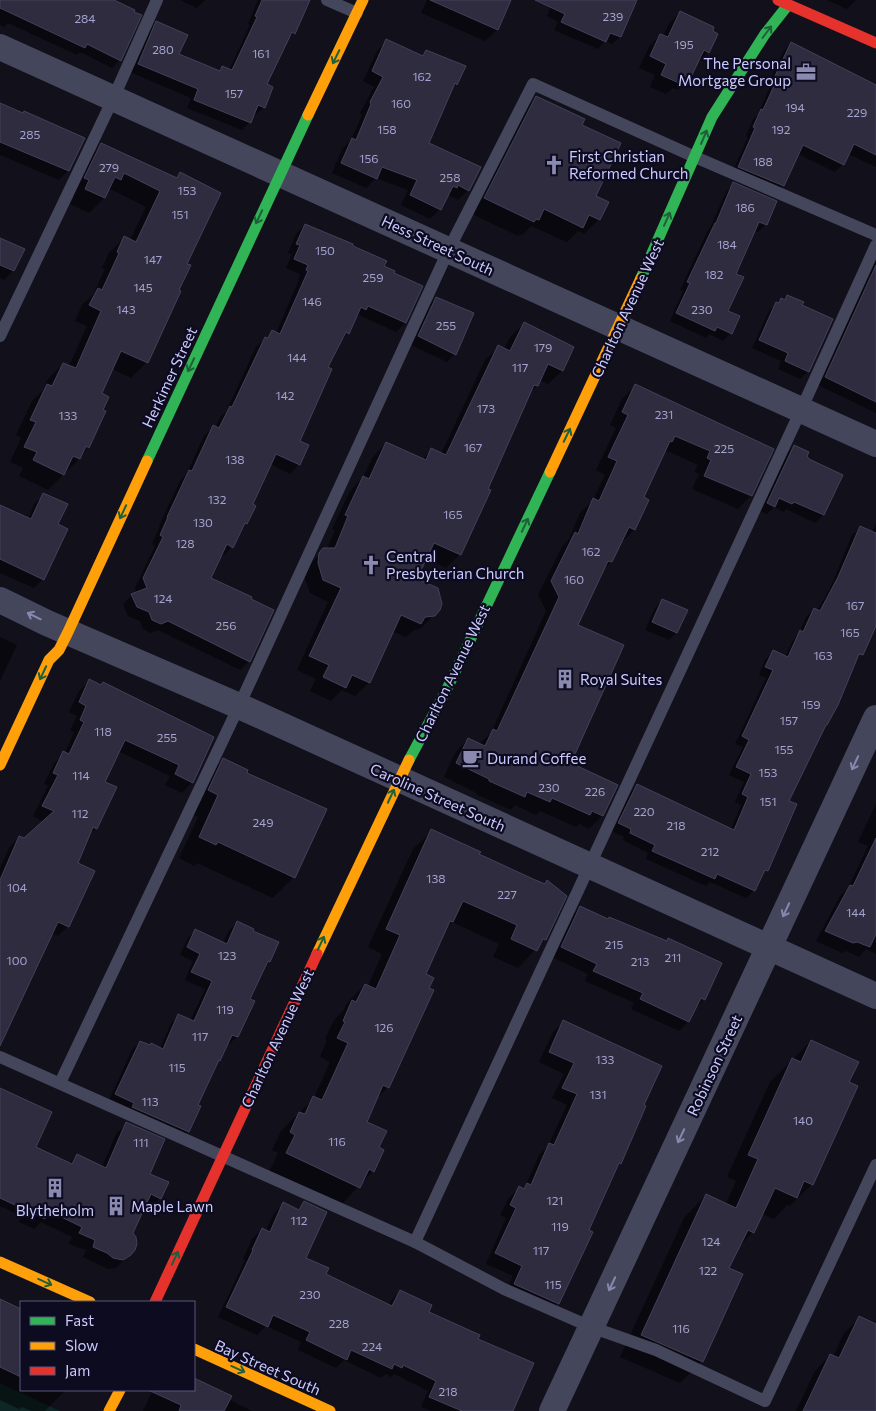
<svg xmlns="http://www.w3.org/2000/svg" width="876" height="1411" font-family="Commissioner,sans-serif">
<style>
.green{fill:#0e2625}
.shadow{fill:#0007}
.building{fill:#2e2c3e;stroke:#43415a}
.lines{fill:none;stroke-linecap:round;stroke-linejoin:round}
.lane{stroke:#44465c;stroke-width:12}
.street{stroke:#44465c;stroke-width:26}
.fast{stroke:#30b455;stroke-width:11}
.slow{stroke:#ff9f0a;stroke-width:11}
.jam{stroke:#e5322d;stroke-width:11}
.oneway{stroke:#1e603a}
.oneway2{stroke:#8888ae}
.labels{text-anchor:middle;dominant-baseline:central;stroke-width:4.5;stroke-linejoin:round;paint-order:stroke}
.number-label{font-size:12px;fill:#a4a2cf}
.poi-label{font-size:15px;fill:#cbcaff;stroke:#0d0b20;text-anchor:start}
.street-label{font-size:15px;fill:#cbcaff;stroke:#0d0b20}
</style>
<rect width="100%" height="100%" fill="#11101b"/>
<polygon class="green" points="0,1383 60,1411 0,1411"/>
<g class="shadow">
<polygon points="0,0 111,0 120,60 112,68 80,52 77,55 8,23 4,27 0,25"/>
<polygon points="180,0 205,0 197,8"/>
<polygon points="258,0 308,0 294,33 286,40 265,85 264,107 255,115 253,114 250,122 242,130 187,108 191,98 130,72 148,31 157,23 178,55 218,71 222,67 229,70 250,25 248,24"/>
<polygon points="427,0 510,0 497,30 485,41 421,13"/>
<polygon points="554,0 630,0 635,2 620,37 612,44 605,41 598,49 554,30 558,22 547,16"/>
<polygon points="827,0 856,0 847,9"/>
<polygon points="680,12 708,52 696,64 689,78 678,90 673,88 666,94 650,87 655,75 639,68 649,47 660,35 663,36 669,24"/>
<polygon points="387,41 421,57 426,52 456,84 451,89 428,143 468,190 458,200 448,195 440,209 430,219 401,205 408,190 376,178 366,188 332,173 342,149 351,140 362,115 360,113 374,87 363,81 377,51"/>
<polygon points="791,43 876,86 876,167 848,154 843,164 835,172 798,154 783,186 774,194 731,175 748,137 746,136 753,119 758,114 771,85 768,84 783,52"/>
<polygon points="536,98 580,126 599,219 584,234 578,231 567,242 531,226 522,235 520,234 518,236 470,213 521,113"/>
<polygon points="0,104 68,171 59,180 0,155"/>
<polygon points="101,145 176,179 180,174 186,264 147,362 131,378 112,369 100,394 88,447 79,459 48,490 19,476 23,468 10,462 21,438 16,435 32,401 43,390 48,379 63,364 69,366 87,326 75,321 82,305 93,295 105,269 102,268 109,253 124,238 130,240 146,207 110,189 104,198 89,213 70,204 74,196 70,194 86,160"/>
<polygon points="734,184 776,202 766,224 758,232 754,231 734,275 726,311 731,333 723,341 709,334 706,338 670,321 683,291 680,290 707,232 710,228 726,192"/>
<polygon points="305,225 351,246 392,273 421,287 405,323 396,332 359,315 356,318 348,333 340,341 327,368 298,441 299,464 290,474 270,464 251,505 254,506 246,524 240,530 232,547 223,556 220,554 209,578 249,661 240,670 158,630 151,633 143,629 140,621 128,616 123,604 132,595 137,593 135,588 155,546 152,544 160,526 159,526 180,481 186,475 204,436 213,427 215,428 221,416 226,412 256,347 272,332 276,333 299,280 298,279 300,274 286,268 292,254 288,253 296,234"/>
<polygon points="0,239 23,250 13,271 4,280 0,278"/>
<polygon points="876,257 876,413 818,385"/>
<polygon points="787,297 801,306 808,372 800,379 778,369 781,361 752,348 769,311 781,299 784,300"/>
<polygon points="436,298 455,354 447,362 411,345 428,306"/>
<polygon points="524,324 573,348 562,371 548,384 539,380 537,386 529,393 460,554 446,568 425,558 416,580 434,615 420,629 414,630 406,637 392,631 369,682 355,696 342,690 331,701 310,691 316,679 297,670 328,602 310,593 305,578 310,564 324,550 327,549 335,530 332,529 350,491 363,477 373,457 386,443 422,460 431,450 441,454 485,360 499,347 504,349 510,337"/>
<polygon points="635,386 772,450 751,495 738,509 692,489 699,474 694,472 698,465 665,450 642,498 647,500 634,530 621,543 611,562 603,570 577,625 569,763 617,785 602,816 589,829 579,824 576,827 540,811 536,815 515,805 511,810 476,794 477,793 444,777 455,753 468,739 479,744 491,733 546,611 538,595 562,547 569,539 580,513 593,500 605,475 596,470 616,428 610,425 622,399"/>
<polygon points="794,446 809,460 841,475 823,515 815,523 786,509 784,512 774,507 767,514 760,511 786,454"/>
<polygon points="44,495 57,525 43,579 34,588 0,573 0,506 28,519 34,504"/>
<polygon points="876,524 876,623 861,654 855,661 788,801 767,870 761,876 754,890 746,898 710,882 706,886 646,859 648,853 623,840 624,837 611,831 630,793 637,785 731,829 741,805 735,802 744,782 729,775 743,747 735,744 766,678 759,675 765,660 773,652 785,657 793,640 800,632 806,617 814,610 817,611 831,586 852,535 860,528 872,533"/>
<polygon points="662,600 676,633 669,640 645,630 655,608"/>
<polygon points="0,637 17,645 0,681"/>
<polygon points="89,681 212,737 192,782 182,793 165,785 170,776 118,751 103,782 96,828 88,835 76,863 68,926 58,936 51,933 0,1043 0,868 9,848 19,837 24,840 44,822 33,816 48,786 44,784 54,763 65,753 74,732 70,730 77,716 69,712 79,691"/>
<polygon points="223,760 245,774 294,877 273,898 197,863 194,866 179,858 198,817 188,812 202,781"/>
<polygon points="876,804 876,954 866,949 859,957 846,951 842,953 816,941 840,896 847,890 868,846 858,842"/>
<polygon points="432,831 478,855 544,885 547,882 545,939 518,968 493,957 499,944 452,922 446,928 425,975 388,1087 375,1100 365,1122 373,1171 341,1205 269,1172 278,1153 272,1150 281,1131 314,1098 330,1062 320,1057 327,1040 325,1039 334,1020 344,1010 347,1003 365,985 368,986 382,954 368,947 413,849"/>
<polygon points="580,907 607,920 666,942 669,939 704,999 695,1009 688,1022 679,1031 631,1009 634,1003 585,981 588,974 552,957 571,917"/>
<polygon points="237,922 251,931 269,961 264,967 249,1000 253,1002 237,1037 229,1044 227,1043 197,1106 200,1107 188,1132 181,1139 108,1102 132,1050 140,1042 160,1049 171,1023 179,1016 190,1021 205,989 185,980 193,961 180,955 188,938 195,931 223,943 229,930"/>
<polygon points="564,1022 645,1107 620,1164 616,1168 587,1230 558,1303 547,1314 504,1295 513,1276 486,1264 506,1218 500,1215 509,1198 519,1188 522,1189 526,1185 539,1155 548,1146 567,1105 552,1098 564,1074 539,1062 553,1032"/>
<polygon points="811,1041 848,1082 812,1184 790,1206 787,1205 774,1219 762,1214 753,1232 738,1248 728,1268 702,1361 680,1383 620,1357 684,1218 706,1195 726,1204 736,1181 727,1177 770,1082"/>
<polygon points="0,1090 35,1148 69,1164 77,1155 102,1167 116,1134 126,1124 160,1198 150,1208 144,1206 132,1233 134,1250 116,1268 108,1269 83,1257 86,1250 69,1244 72,1237 41,1222 34,1229 19,1222 21,1216 0,1206"/>
<polygon points="304,1203 305,1258 325,1274 388,1305 391,1301 400,1291 427,1313 477,1339 511,1411 431,1411 421,1407 428,1391 394,1374 391,1377 386,1374 381,1378 344,1360 336,1368 298,1350 301,1342 266,1326 257,1335 218,1317 245,1260 243,1259 252,1239 262,1229 266,1231 274,1213 283,1204 297,1210"/>
<polygon points="0,1300 21,1310 21,1390 64,1390 62,1394 45,1411 31,1411 22,1407 19,1409 0,1400"/>
<polygon points="860,1318 876,1325 876,1411 796,1411 815,1371 830,1355 833,1357 844,1333"/>
<polygon points="194,1379 230,1396 228,1399 252,1411 143,1411 153,1390 194,1390"/>
</g>
<g class="building">
<polygon points="0,0 114,0 135,10 134,12 142,15 121,61 87,44 85,48 0,8"/>
<polygon points="262,0 310,0 295,34 292,32 267,84 273,87 265,108 258,105 251,123 194,100 198,89 138,64 156,21 188,35 179,54 220,71 222,66 232,70 257,17 255,16"/>
<polygon points="430,0 511,0 498,30"/>
<polygon points="535,0 637,0 621,37 610,33 606,42 561,22 565,14"/>
<polygon points="680,11 714,27 713,31 718,34 709,53 704,50 690,79 683,75 679,83 661,75 666,64 650,56 660,34 668,37"/>
<polygon points="386,39 423,56 426,50 466,66 457,85 455,83 429,143 481,167 469,191 458,185 457,188 453,186 441,210 410,195 417,180 382,167 377,179 341,163 352,138 356,140 371,104 370,102 383,77 372,71"/>
<polygon points="791,42 876,85 876,155 854,144 844,165 803,145 784,186 738,167 755,128 753,127 761,109 763,110 778,77 775,76"/>
<polygon points="536,96 585,119 582,125 621,143 596,196 609,202 600,220 589,215 583,228 544,209 539,220 536,219 534,222 484,198"/>
<polygon points="0,103 23,113 24,111 85,138 69,171 0,142"/>
<polygon points="101,143 177,178 180,172 221,193 187,264 191,265 179,290 181,291 148,363 121,351 102,393 109,397 103,410 106,411 89,448 86,446 80,459 73,456 64,475 33,460 37,452 24,447 36,422 30,420 47,384 52,386 63,363 76,368 101,311 89,305 98,288 102,290 119,253 117,252 124,236 136,242 160,191 124,173 121,180 115,177 105,198 85,189 89,180 84,178"/>
<polygon points="733,182 777,201 767,225 759,222 736,274 744,277 728,311 740,316 732,334 717,327 715,331 676,313 690,283 687,282 715,223 716,223"/>
<polygon points="305,224 353,244 353,246 387,261 384,266 395,271 394,273 423,286 406,323 368,306 366,310 361,307 349,334 346,332 328,367 332,369 300,441 309,445 300,465 276,454 253,504 256,506 247,524 245,523 233,548 227,544 211,578 252,597 251,599 274,610 250,662 168,621 161,624 152,620 149,612 137,607 131,594 147,588 143,578 163,537 160,535 168,517 167,517 189,470 192,471 213,425 219,428 230,406 232,407 265,337 268,338 272,330 280,334 308,271 306,270 308,265 294,259 300,245 296,244"/>
<polygon points="0,238 25,249 14,271 0,265"/>
<polygon points="876,265 876,402 825,377"/>
<polygon points="787,295 804,302 802,305 833,319 809,372 785,361 788,353 759,340 776,302 779,303 781,298 785,300"/>
<polygon points="436,297 474,313 456,355 418,336"/>
<polygon points="524,322 574,347 563,371 548,364 538,386 534,385 488,489 491,490 461,555 434,543 417,579 438,588 442,604 440,610 435,616 425,617 421,624 401,615 370,683 352,675 346,688 323,677 329,665 309,656 341,588 323,580 318,563 319,553 323,548 335,548 348,516 345,515 363,476 369,479 386,442 426,460 431,448 446,455 498,345 510,351"/>
<polygon points="635,384 774,449 752,496 704,476 711,460 707,458 710,451 675,436 672,442 670,441 644,497 649,500 635,530 629,527 612,562 608,561 578,625 624,645 571,763 618,785 603,816 592,811 590,815 552,798 550,802 527,792 525,797 489,781 489,779 456,763 468,738 485,746 493,729 497,731 559,597 551,581 575,532 578,534 593,498 599,501 617,461 608,457 628,415 622,412"/>
<polygon points="794,445 809,452 807,456 809,459 843,475 824,515 794,502 792,504 779,498 775,507 767,503"/>
<polygon points="43,493 68,504 58,524 68,529 44,580 0,559 0,505 31,519"/>
<polygon points="860,526 876,533 876,626 863,655 859,654 838,705 827,725 826,725 789,801 797,804 768,871 765,870 755,891 717,874 715,879 652,851 655,845 630,833 631,829 618,823 637,784 734,830 748,797 742,794 751,774 736,767 749,740 742,736 773,670 765,667 773,650 788,657 800,630 803,632 814,608 820,611 838,577"/>
<polygon points="662,599 688,610 677,633 652,622"/>
<polygon points="89,679 101,685 103,682 214,737 193,783 175,774 179,765 125,740 105,782 117,787 97,829 93,827 78,863 95,871 69,927 58,922 0,1046 0,880 19,836 24,838 54,811 42,806 58,775 53,773 63,751 69,754 84,722 80,720 86,706 79,702"/>
<polygon points="223,758 248,770 247,773 327,809 295,878 218,842 216,845 199,837 218,795 208,790"/>
<polygon points="431,829 481,852 479,854 533,879 545,884 547,880 567,896 546,940 543,939 537,951 511,939 517,925 463,901 453,922 450,921 426,974 434,978 429,988 434,990 389,1088 383,1085 367,1122 387,1131 379,1147 384,1150 374,1172 369,1169 360,1188 286,1153 295,1135 290,1132 299,1112 305,1114 313,1096 322,1100 348,1043 337,1038 345,1022 343,1021 352,1000 356,1002 365,984 376,989 400,935 386,929"/>
<polygon points="876,838 876,934 870,947 857,942 853,943 825,931 850,885 853,886"/>
<polygon points="580,906 608,919 609,917 667,941 668,938 722,963 705,1000 701,998 689,1022 640,999 643,993 593,971 597,964 561,947"/>
<polygon points="237,921 254,929 253,931 279,942 270,962 268,961 250,999 255,1001 238,1037 232,1035 220,1061 219,1060 198,1105 201,1106 189,1132 132,1107 134,1103 115,1094 140,1041 150,1045 151,1043 163,1049 178,1014 194,1021 212,981 191,972 200,954 187,947 195,929 227,944"/>
<polygon points="563,1020 662,1066 644,1105 646,1106 621,1164 619,1163 589,1230 593,1232 559,1304 514,1284 522,1266 495,1253 516,1208 510,1205 519,1186 524,1189 527,1183 531,1185 549,1143 554,1145 577,1094 562,1088 574,1063 549,1052"/>
<polygon points="811,1040 859,1062 849,1082 858,1086 813,1185 804,1181 797,1198 775,1188 754,1233 748,1230 729,1268 743,1274 703,1362 641,1335 706,1194 736,1208 758,1159 748,1155 792,1058 801,1062"/>
<polygon points="0,1088 52,1112 36,1147 72,1164 77,1154 106,1168 126,1122 165,1139 150,1174 169,1182 161,1199 151,1194 133,1233 136,1237 137,1244 135,1250 131,1255 123,1260 113,1258 107,1253 93,1247 95,1240 79,1233 82,1227 49,1211 45,1219 0,1198"/>
<polygon points="304,1201 327,1212 306,1258 329,1268 326,1274 392,1306 400,1290 432,1305 429,1312 480,1335 478,1339 534,1363 513,1411 462,1411 429,1397 436,1381 403,1365 402,1368 394,1364 392,1369 351,1350 347,1360 306,1340 310,1332 273,1315 268,1327 226,1307 253,1250 252,1250 262,1228 270,1232 283,1202 299,1210"/>
<polygon points="0,1299 21,1309 21,1377 0,1367"/>
<polygon points="859,1316 876,1324 876,1411 803,1411 830,1354 839,1358"/>
<polygon points="194,1378 232,1396 224,1411 179,1411 181,1405 148,1390 194,1390"/>
</g>
<g class="lines">
<g class="lane">
<polyline points="327,0 357,13"/>
<polyline points="0,336 113,99 157,0"/>
<polyline points="0,1057 415,1242 504,1289 591,1327 656,1350 765,1401 876,1165"/>
<polyline points="60,1083 239,706 449,249 533,84 695,157 876,235"/>
<polyline points="415,1242 801,410 876,245"/>
</g>
<g class="street">
<polyline points="0,47 876,444"/>
<polyline points="0,600 47,623 239,706 876,996"/>
<polyline points="552,1411 876,718"/>
</g>
<g class="fast">
<polyline points="641,278 712,117 765,34 788,5"/>
<polyline points="147,461 308,115"/>
<polyline points="409,760 446,691 550,472"/>
</g>
<g class="slow">
<polyline points="308,115 363,0"/>
<polyline points="550,472 641,278"/>
<polyline points="0,765 49,660 59,650 68,632 147,461"/>
<polyline points="317,954 409,760"/>
<polyline points="0,1262 90,1302"/>
<polyline points="194,1349 330,1411"/>
<polyline points="109,1411 120,1390"/>
</g>
<g class="jam">
<polyline points="778,0 876,43"/>
<polyline points="155,1302 317,954"/>
</g>
</g>
<defs><path id="oneway-shaft" d="M-6 0H5M1.5-3L5.5 0L1.5 3" fill="none" stroke-width="1.6" stroke-linecap="round" stroke-linejoin="round" transform="scale(1.25)"/></defs>
<g class="oneway">
<use href="#oneway-shaft" transform="translate(767 32) rotate(-53)"/>
<use href="#oneway-shaft" transform="translate(336 57) rotate(116)"/>
<use href="#oneway-shaft" transform="translate(704 137) rotate(-67)"/>
<use href="#oneway-shaft" transform="translate(259 217) rotate(115)"/>
<use href="#oneway-shaft" transform="translate(667 219) rotate(-66)"/>
<use href="#oneway-shaft" transform="translate(191 365) rotate(115)"/>
<use href="#oneway-shaft" transform="translate(567 435) rotate(-64)"/>
<use href="#oneway-shaft" transform="translate(123 512) rotate(115)"/>
<use href="#oneway-shaft" transform="translate(525 525) rotate(-65)"/>
<use href="#oneway-shaft" transform="translate(43 673) rotate(115)"/>
<use href="#oneway-shaft" transform="translate(391 796) rotate(-65)"/>
<use href="#oneway-shaft" transform="translate(321 943) rotate(-65)"/>
<use href="#oneway-shaft" transform="translate(175 1258) rotate(-65)"/>
<use href="#oneway-shaft" transform="translate(45 1282) rotate(24)"/>
<use href="#oneway-shaft" transform="translate(238 1369) rotate(24)"/>
</g>
<g class="oneway2">
<use href="#oneway-shaft" transform="translate(34 616) rotate(-154)"/>
<use href="#oneway-shaft" transform="translate(855 763) rotate(115)"/>
<use href="#oneway-shaft" transform="translate(786 910) rotate(115)"/>
<use href="#oneway-shaft" transform="translate(681 1136) rotate(115)"/>
<use href="#oneway-shaft" transform="translate(612 1284) rotate(115)"/>
</g>
<defs>
<symbol id="office-bare" viewBox="-9 -9 18 18"><path d="M-6-3h4V-5.5h4V-3h4V5H-6ZM-1-4.5V-3h2v-1.5ZM-6 0V1H6V0Z" fill="#8a89af" stroke="#0d0b20" stroke-width="2.5" paint-order="stroke"/></symbol>
<symbol id="church-bare" viewBox="-9 -9 18 18"><path d="M-1.2-6h2.4v3.5h3.3v2.4h-3.3V6h-2.4V-.1h-3.3v-2.4h3.3Z" fill="#8a89af" stroke="#0d0b20" stroke-width="2.5" paint-order="stroke"/></symbol>
<symbol id="building-bare" viewBox="-9 -9 18 18"><path d="M-4-6H4V6H1V3H-1V6H-4ZM-2.5-4.3h1.7v1.8h-1.7ZM.8-4.3h1.7v1.8H.8ZM-2.5-1h1.7V.8h-1.7ZM.8-1h1.7V.8H.8Z" fill="#8a89af" stroke="#0d0b20" stroke-width="2.5" paint-order="stroke"/></symbol>
<symbol id="cafe-bare" viewBox="-9 -9 18 18"><path d="M-5.5-4.5H6V0H3Q3 3.5 0 3.5H-2.5Q-5.5 3.5-5.5 0ZM3-3.2v2h1.7v-2ZM-6 4.5H4V6H-6Z" fill="#8a89af" stroke="#0d0b20" stroke-width="2.5" paint-order="stroke"/></symbol>
</defs>
<g fill-rule="evenodd">
<use href="#office-bare" x="792" y="58" width="28" height="28"/>
<use href="#church-bare" x="540" y="151" width="28" height="28"/>
<use href="#church-bare" x="357" y="551" width="28" height="28"/>
<use href="#building-bare" x="551" y="665" width="28" height="28"/>
<use href="#cafe-bare" x="458" y="744" width="28" height="28"/>
<use href="#building-bare" x="41" y="1174" width="28" height="28"/>
<use href="#building-bare" x="102" y="1192" width="28" height="28"/>
</g>
<g class="labels">
<g class="number-label">
<text x="613" y="16">239</text>
<text x="85" y="18">284</text>
<text x="684" y="44">195</text>
<text x="163" y="49">280</text>
<text x="261" y="53">161</text>
<text x="422" y="76">162</text>
<text x="234" y="93">157</text>
<text x="401" y="103">160</text>
<text x="795" y="107">194</text>
<text x="857" y="112">229</text>
<text x="387" y="129">158</text>
<text x="781" y="129">192</text>
<text x="30" y="134">285</text>
<text x="369" y="158">156</text>
<text x="763" y="161">188</text>
<text x="109" y="167">279</text>
<text x="450" y="177">258</text>
<text x="187" y="190">153</text>
<text x="745" y="207">186</text>
<text x="180" y="214">151</text>
<text x="727" y="244">184</text>
<text x="325" y="250">150</text>
<text x="153" y="259">147</text>
<text x="714" y="274">182</text>
<text x="373" y="277">259</text>
<text x="143" y="287">145</text>
<text x="312" y="301">146</text>
<text x="126" y="309">143</text>
<text x="702" y="309">230</text>
<text x="446" y="325">255</text>
<text x="543" y="347">179</text>
<text x="297" y="357">144</text>
<text x="520" y="367">117</text>
<text x="285" y="395">142</text>
<text x="486" y="408">173</text>
<text x="664" y="414">231</text>
<text x="68" y="415">133</text>
<text x="473" y="447">167</text>
<text x="724" y="448">225</text>
<text x="235" y="459">138</text>
<text x="217" y="499">132</text>
<text x="453" y="514">165</text>
<text x="203" y="522">130</text>
<text x="185" y="543">128</text>
<text x="591" y="551">162</text>
<text x="574" y="579">160</text>
<text x="163" y="598">124</text>
<text x="855" y="605">167</text>
<text x="226" y="625">256</text>
<text x="850" y="632">165</text>
<text x="823" y="655">163</text>
<text x="811" y="704">159</text>
<text x="789" y="720">157</text>
<text x="103" y="731">118</text>
<text x="167" y="737">255</text>
<text x="784" y="749">155</text>
<text x="768" y="772">153</text>
<text x="81" y="775">114</text>
<text x="549" y="787">230</text>
<text x="595" y="791">226</text>
<text x="768" y="801">151</text>
<text x="644" y="811">220</text>
<text x="80" y="813">112</text>
<text x="263" y="822">249</text>
<text x="676" y="825">218</text>
<text x="710" y="851">212</text>
<text x="436" y="878">138</text>
<text x="17" y="887">104</text>
<text x="507" y="894">227</text>
<text x="856" y="912">144</text>
<text x="614" y="944">215</text>
<text x="227" y="955">123</text>
<text x="673" y="957">211</text>
<text x="17" y="960">100</text>
<text x="640" y="961">213</text>
<text x="225" y="1009">119</text>
<text x="384" y="1027">126</text>
<text x="200" y="1036">117</text>
<text x="605" y="1059">133</text>
<text x="177" y="1067">115</text>
<text x="598" y="1094">131</text>
<text x="150" y="1101">113</text>
<text x="803" y="1120">140</text>
<text x="337" y="1141">116</text>
<text x="141" y="1142">111</text>
<text x="555" y="1200">121</text>
<text x="299" y="1220">112</text>
<text x="560" y="1226">119</text>
<text x="711" y="1241">124</text>
<text x="541" y="1250">117</text>
<text x="708" y="1270">122</text>
<text x="553" y="1284">115</text>
<text x="310" y="1294">230</text>
<text x="339" y="1323">228</text>
<text x="681" y="1328">116</text>
<text x="372" y="1346">224</text>
<text x="448" y="1391">218</text>
</g>
<g class="poi-label">
<text x="791" y="63" text-anchor="end">The Personal<tspan x="791" dy="17">Mortgage Group</tspan></text>
<text x="569" y="156">First Christian<tspan x="569" dy="17">Reformed Church</tspan></text>
<text x="386" y="556">Central<tspan x="386" dy="17">Presbyterian Church</tspan></text>
<text x="580" y="679">Royal Suites</text>
<text x="487" y="758">Durand Coffee</text>
<text x="131" y="1206">Maple Lawn</text>
<text x="55" y="1210" text-anchor="middle">Blytheholm</text>
</g>
<g class="street-label">
<text transform="translate(438 245) rotate(25)">Hess Street South</text>
<text transform="translate(627 308) rotate(-65)">Charlton Avenue West</text>
<text transform="translate(169 377) rotate(-65)">Herkimer Street</text>
<text transform="translate(452 673) rotate(-64)">Charlton Avenue West</text>
<text transform="translate(438 797) rotate(24)">Caroline Street South</text>
<text transform="translate(277 1038) rotate(-65)">Charlton Avenue West</text>
<text transform="translate(714 1065) rotate(-65)">Robinson Street</text>
<text transform="translate(268 1367) rotate(24)">Bay Street South</text>
</g>
</g>
<rect x="20" y="1301" width="175" height="90" fill="#0d0b20" stroke="#595779"/>
<rect x="30" y="1317" width="25" height="8" fill="#30b455" stroke="#595779"/>
<text x="65" y="1326" font-size="15" fill="#cbcaff">Fast</text>
<rect x="30" y="1342" width="25" height="8" fill="#ff9f0a" stroke="#595779"/>
<text x="65" y="1351" font-size="15" fill="#cbcaff">Slow</text>
<rect x="30" y="1367" width="25" height="8" fill="#e5322d" stroke="#595779"/>
<text x="65" y="1376" font-size="15" fill="#cbcaff">Jam</text>
</svg>
